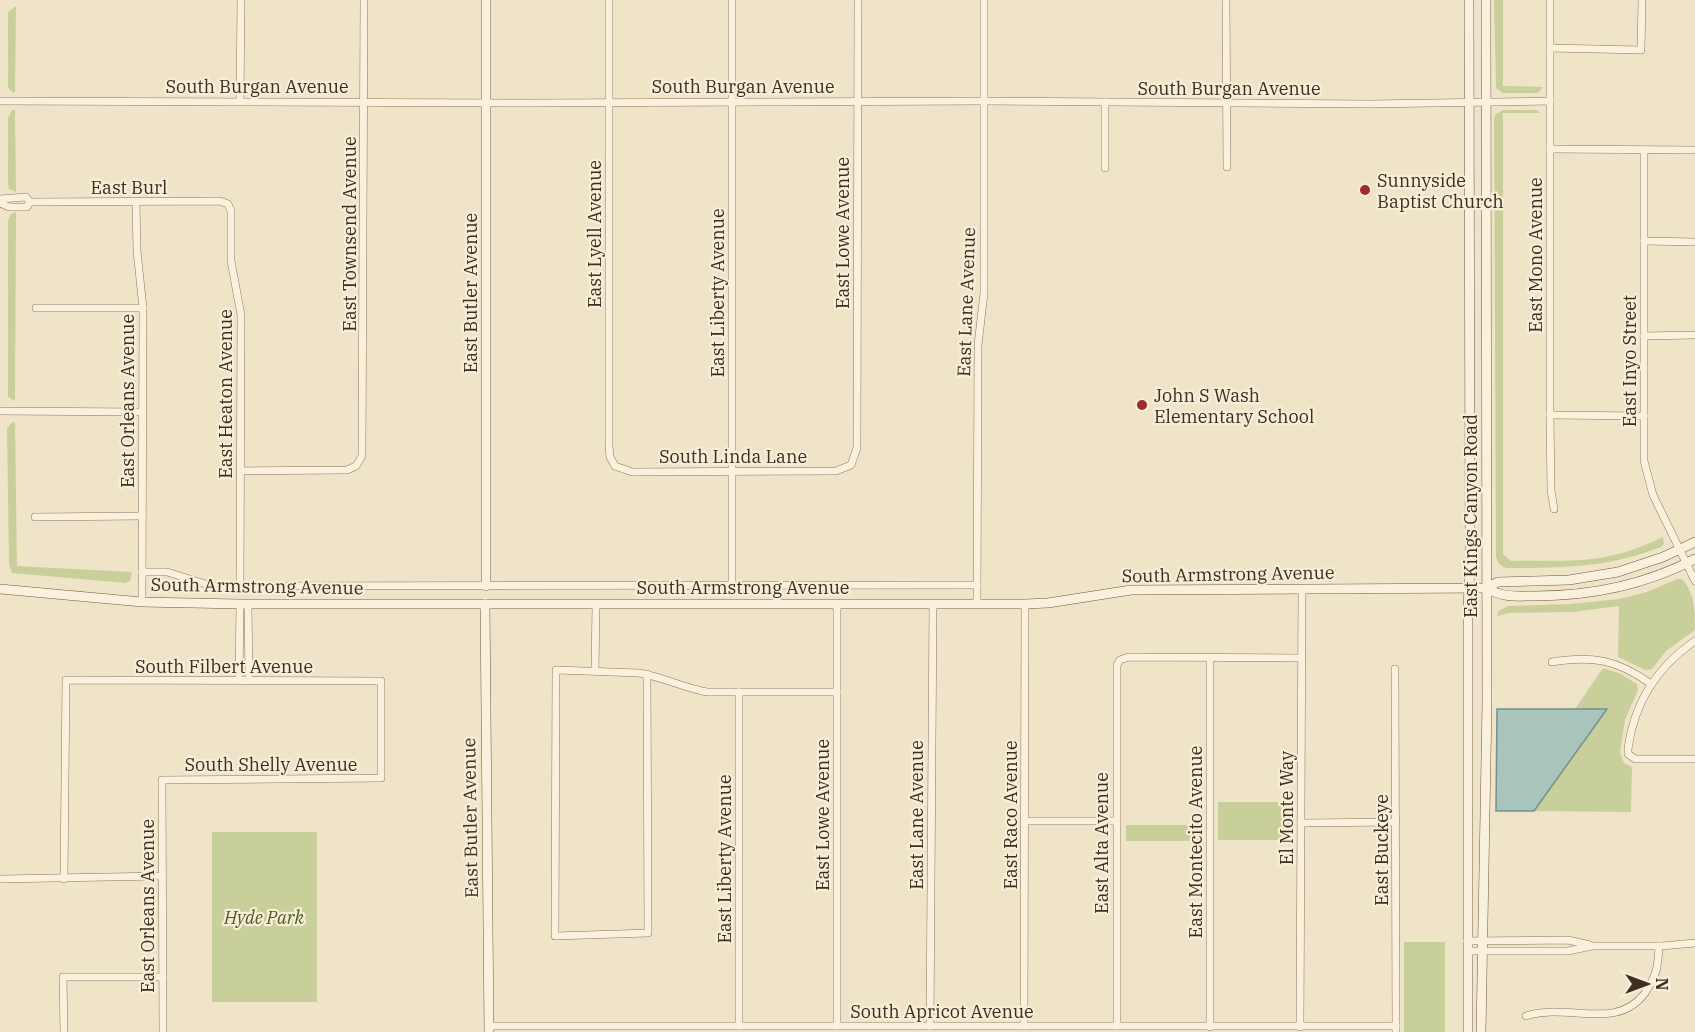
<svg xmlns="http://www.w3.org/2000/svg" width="1695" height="1032" font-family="'IBM Plex Serif',serif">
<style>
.green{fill:#c9cf9b}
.water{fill:#a9c4bc;stroke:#6f938a;stroke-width:1.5}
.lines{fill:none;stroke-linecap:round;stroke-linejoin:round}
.street-casing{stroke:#8d765c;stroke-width:8}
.secondary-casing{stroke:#6f573f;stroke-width:10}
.street{stroke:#faf1dc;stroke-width:7}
.secondary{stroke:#faf1dc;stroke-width:9}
.poi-dot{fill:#9e2a2b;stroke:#f7eed8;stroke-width:2}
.labels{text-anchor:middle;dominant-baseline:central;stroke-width:4.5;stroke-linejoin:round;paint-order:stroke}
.street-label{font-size:18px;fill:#3d2e20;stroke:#f7eed8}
.poi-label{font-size:18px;fill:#3d2e20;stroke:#f7eed8;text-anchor:start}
.park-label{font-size:18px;font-style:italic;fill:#4d5a26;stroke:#f7eed8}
</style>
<rect width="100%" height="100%" fill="#f0e4c8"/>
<g class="green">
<polygon points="1494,0 1503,0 1503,86 1543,87 1538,93 1503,93 1496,88"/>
<polygon points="16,6 15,93 11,91 8,87 8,12"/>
<polygon points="12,110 15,110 16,192 9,189 8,185 8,118"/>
<path d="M1503 110H1537L1540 113H1503V554L1511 561C1544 560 1578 563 1610 556 1629 552 1646 545 1663 537L1664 544 1661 547C1608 568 1561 568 1505 568L1499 564 1496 558 1494 118 1496 114Z"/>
<polygon points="16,212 15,401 8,397 8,221 11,214"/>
<polygon points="15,422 17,566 132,572 130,581 125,583 12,573 9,564 7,429 11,423"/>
<path d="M1677 579H1682C1695 593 1695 611 1695 630L1666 651 1652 669 1645 670 1618 657 1619 606 1572 612 1509 613 1497 616 1498 611 1508 606 1570 604 1619 599 1647 592Z"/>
<polygon points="1603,668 1621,674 1637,684 1638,690 1625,720 1620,753 1624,763 1632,767 1631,812 1534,811 1606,710 1575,709"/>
<polygon points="1218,802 1291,802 1292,840 1218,840"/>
<rect x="1126" y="825" width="74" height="16"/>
<rect x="212" y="832" width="105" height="170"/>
<rect x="1404" y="942" width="41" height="90"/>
</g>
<polygon class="water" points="1497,709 1607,709 1534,811 1496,811"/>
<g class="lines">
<defs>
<g id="street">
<polyline points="609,0 609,446 610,457 615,466 632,472 836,471 851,465 857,448 858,0"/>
<polyline points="1226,0 1227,167"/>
<polyline points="1550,0 1550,415 1551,490 1554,509"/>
<polyline points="1550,48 1641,50 1642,0"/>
<polyline points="0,101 530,103 984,101 1370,104 1550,101"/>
<polyline points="240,101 241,0"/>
<polyline points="1105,102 1105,168"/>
<polyline points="1550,149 1695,150"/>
<polyline points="1644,150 1644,461 1653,495 1695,581"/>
<polyline points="0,199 26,197 30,202 220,201 228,204 231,211 231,261 241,315 240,586"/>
<polyline points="136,202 137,251 143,308 142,602"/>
<polyline points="0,203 9,207 27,207 30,202"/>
<polyline points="1644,241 1695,242"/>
<polyline points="36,308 143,308"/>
<polyline points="1644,336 1695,335"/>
<polyline points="0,411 142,412"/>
<polyline points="1550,415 1644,416"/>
<polyline points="240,471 347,470 356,466 362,456 364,0"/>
<polyline points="35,517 142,516"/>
<polyline points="142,572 167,572 212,586 977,585"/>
<polyline points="732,585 732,0"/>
<polyline points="248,604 249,680"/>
<polyline points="977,604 978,345 984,293 984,0"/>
<path d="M1695 641C1657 667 1634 703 1628 749V754L1635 759H1695"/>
<polyline points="1210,658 1210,1027"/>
<path d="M1552 662C1592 655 1618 660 1651 684"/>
<polyline points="1395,669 1396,1032"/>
<polyline points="595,671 596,604"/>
<path d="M647 674 648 933 555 936 556 670 639 673C663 677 684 688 707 692H837"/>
<polyline points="239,680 240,604"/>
<polyline points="739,692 739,1026"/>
<polyline points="1025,821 1116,821"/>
<polyline points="1301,823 1396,822"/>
<polyline points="0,879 162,876"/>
<polyline points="64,879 66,680 381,681 381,778 162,780 163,1032"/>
<polyline points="1467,941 1568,940 1590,945"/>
<polyline points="1468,951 1568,951 1592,946 1662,946 1695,943"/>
<path d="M1526 1016C1568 1002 1616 1032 1645 993 1657 974 1658 968 1659 946"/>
<polyline points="489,1026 1396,1026"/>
<polyline points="837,1026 837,604"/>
<polyline points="930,1026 933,604"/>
<polyline points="1024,1026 1025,604"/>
<polyline points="1117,1026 1117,665 1120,660 1128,657 1301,658"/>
<polyline points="1300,1027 1302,589"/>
<polyline points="64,1032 63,977 163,977"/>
</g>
<g id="secondary">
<polyline points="486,586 486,0"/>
<path d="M1486 588C1504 598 1515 596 1535 596 1591 596 1645 585 1695 559"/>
<polyline points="0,589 142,602 240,604 1025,604 1048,603 1131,590 1486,588 1498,582 1569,580 1618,572 1663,557 1695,542"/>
<polyline points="485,604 489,1032"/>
<polyline points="1468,1032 1468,609 1470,565 1469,0"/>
<polyline points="1481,1032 1487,704 1486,0"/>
</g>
</defs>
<use href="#street" class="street-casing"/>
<use href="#secondary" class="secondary-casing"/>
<use href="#street" class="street"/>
<use href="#secondary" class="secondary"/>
</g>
<g class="poi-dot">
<circle cx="1365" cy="190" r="6"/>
<circle cx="1142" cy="405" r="6"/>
</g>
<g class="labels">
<g class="street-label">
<text x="257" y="86">South Burgan Avenue</text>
<text x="743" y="86">South Burgan Avenue</text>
<text x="1229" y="88">South Burgan Avenue</text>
<text x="129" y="187">East Burl</text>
<text transform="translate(842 233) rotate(-90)">East Lowe Avenue</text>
<text transform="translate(349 234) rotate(-90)">East Townsend Avenue</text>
<text transform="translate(594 234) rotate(-90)">East Lyell Avenue</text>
<text transform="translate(1535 255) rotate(-90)">East Mono Avenue</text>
<text transform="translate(470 293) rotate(-90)">East Butler Avenue</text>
<text transform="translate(717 293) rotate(-90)">East Liberty Avenue</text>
<text transform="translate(966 302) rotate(-88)">East Lane Avenue</text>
<text transform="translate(1629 361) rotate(-90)">East Inyo Street</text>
<text transform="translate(225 394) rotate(-90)">East Heaton Avenue</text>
<text transform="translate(127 401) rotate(-90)">East Orleans Avenue</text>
<text x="733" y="456">South Linda Lane</text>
<text transform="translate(1470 516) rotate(-90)">East Kings Canyon Road</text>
<text transform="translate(1228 574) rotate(-1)">South Armstrong Avenue</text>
<text transform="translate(257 586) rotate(1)">South Armstrong Avenue</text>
<text x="743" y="587">South Armstrong Avenue</text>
<text x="224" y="666">South Filbert Avenue</text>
<text x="271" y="764">South Shelly Avenue</text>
<text transform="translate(1286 808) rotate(-90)">El Monte Way</text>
<text transform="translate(822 815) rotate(-90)">East Lowe Avenue</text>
<text transform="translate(916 815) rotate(-90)">East Lane Avenue</text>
<text transform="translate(1010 815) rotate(-90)">East Raco Avenue</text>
<text transform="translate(470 818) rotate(-91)">East Butler Avenue</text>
<text transform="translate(1195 842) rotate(-90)">East Montecito Avenue</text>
<text transform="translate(1101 843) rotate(-90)">East Alta Avenue</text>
<text transform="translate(1381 850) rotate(-90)">East Buckeye</text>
<text transform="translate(724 859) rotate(-90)">East Liberty Avenue</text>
<text transform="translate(147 906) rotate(-90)">East Orleans Avenue</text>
<text x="942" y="1011">South Apricot Avenue</text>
</g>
<g class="poi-label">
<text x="1377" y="180">Sunnyside<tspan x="1377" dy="21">Baptist Church</tspan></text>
<text x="1154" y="395">John S Wash<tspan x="1154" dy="21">Elementary School</tspan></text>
</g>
<g class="park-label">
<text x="264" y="917">Hyde Park</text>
</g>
</g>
<g transform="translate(1647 984) rotate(90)" stroke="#f7eed8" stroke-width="4.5" paint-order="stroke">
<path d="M0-4.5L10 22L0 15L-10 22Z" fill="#3d2e20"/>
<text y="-9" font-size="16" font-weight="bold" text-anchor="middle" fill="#3d2e20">N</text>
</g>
</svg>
